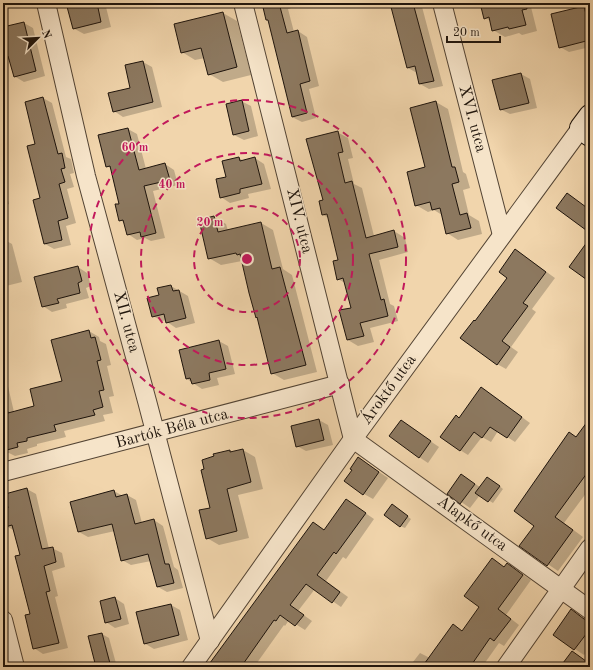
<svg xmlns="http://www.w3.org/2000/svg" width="593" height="670" font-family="'Old Standard TT',serif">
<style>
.shadow{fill:#0003}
.building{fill:#8c785f;stroke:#1e140c}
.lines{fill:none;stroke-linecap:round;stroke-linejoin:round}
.street-casing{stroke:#534434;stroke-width:20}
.secondary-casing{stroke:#1e140c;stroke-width:24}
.street{stroke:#f6e4c9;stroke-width:18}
.secondary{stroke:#f6e4c9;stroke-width:22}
.ring{fill:none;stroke:#c2185b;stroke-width:2;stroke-dasharray:7 5}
.labels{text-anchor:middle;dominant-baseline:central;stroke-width:3;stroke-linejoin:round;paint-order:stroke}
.street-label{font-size:16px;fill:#1e140c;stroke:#f6e4c9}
.centre{fill:#c2185b;stroke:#f6e4c9;stroke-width:2}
.ring-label{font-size:12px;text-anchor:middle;font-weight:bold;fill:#c2185b;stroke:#f6e4c9;stroke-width:3;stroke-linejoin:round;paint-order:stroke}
</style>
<rect width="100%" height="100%" fill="#f1d5ac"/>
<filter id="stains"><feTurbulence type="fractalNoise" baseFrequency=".005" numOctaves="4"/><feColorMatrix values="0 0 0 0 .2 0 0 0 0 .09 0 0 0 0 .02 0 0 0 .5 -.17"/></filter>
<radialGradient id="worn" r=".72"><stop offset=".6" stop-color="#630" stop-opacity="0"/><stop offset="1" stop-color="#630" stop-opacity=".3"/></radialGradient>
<g class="shadow">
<polygon points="67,3 105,3 111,27 84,34 73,28"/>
<polygon points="263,3 304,3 305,4 288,9 294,32 298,31 307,37 319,86 309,89 316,118 302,122 292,117 270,21 267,20"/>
<polygon points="391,3 421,3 443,86 429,89 420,84 417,73 408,68"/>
<polygon points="481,3 530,3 537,31 522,35 519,33 505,37 493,30 491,21 485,18"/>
<polygon points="584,7 590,11 590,47 569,52 560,47"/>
<polygon points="223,13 237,21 251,75 223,82 209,74 205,58 195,60 182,52"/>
<polygon points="24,23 33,28 45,76 24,82 14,76 10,61 4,57 3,54 3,28"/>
<polygon points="143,62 152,67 162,107 123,117 114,111 131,89"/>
<polygon points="521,74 530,79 537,108 510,114 500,109"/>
<polygon points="43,98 52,103 66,157 71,159 74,173 70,174 74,187 67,189 76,223 66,226 71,245 54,249 45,244 41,199"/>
<polygon points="241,101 251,106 258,136 244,140 234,135"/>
<polygon points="436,102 448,109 463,172 466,174 470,188 463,190 469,215 479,221 482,234 458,240 447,233 442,215 434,210 428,212 416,205 426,168"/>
<polygon points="128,129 137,134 146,169 165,164 174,170 178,185 153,191 165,238 151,241 145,238 137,240 128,234 125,223 120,220 120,204 112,169 107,166"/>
<polygon points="337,132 348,138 353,158 348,159 354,184 362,188 374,236 394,231 405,238 408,252 379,260 390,304 394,306 398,321 370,328 374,342 358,346 348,340 352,308 345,283 338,279 340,260 329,218 323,215 324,201"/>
<polygon points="239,158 244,161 255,158 264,164 271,189 248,194 249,198 230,203 221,197 227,177"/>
<polygon points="3,190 6,192 9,204 3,206"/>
<polygon points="214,217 226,224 228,231 261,223 273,230 283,269 292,275 317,372 284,380 272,373 242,261 221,265 209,258"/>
<polygon points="3,239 12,244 22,282 6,286 3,284"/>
<polygon points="516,250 555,278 532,309 536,312 511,347 518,352 506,369 497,364 508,278"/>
<polygon points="78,267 87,273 91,286 86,288 89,298 66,304 67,308 52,312 43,306"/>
<polygon points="171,286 188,296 195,323 176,328 167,322 167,320 162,321 153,316 160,296"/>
<polygon points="89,331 99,337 100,341 106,344 111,365 107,366 114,396 109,397 113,413 103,415 105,421 64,431 66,437 37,444 37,446 27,449 28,453 15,456 9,453 3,455 3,379 7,382 14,412 35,407 63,382"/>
<polygon points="219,341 228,346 235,374 217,378 219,385 202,389 187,379"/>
<polygon points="489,393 530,423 515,442 498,431 491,442 482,437 468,455 460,450 459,419"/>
<polygon points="319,420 328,425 333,445 306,451 297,446"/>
<polygon points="590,420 590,488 564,523 583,537 558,571 521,546 536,526 577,438"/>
<polygon points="401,421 439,447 428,463 419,457"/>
<polygon points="243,450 255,457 263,489 238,495 249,538 219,545 207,538 211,508 230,451 233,453"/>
<polygon points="359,458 388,478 373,499 364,494 353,470"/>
<polygon points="461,475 480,487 492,480 503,489 493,503 480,495 470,508 448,493"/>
<polygon points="27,489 36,494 49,549 52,548 62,553 65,567 52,571 58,596 55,597 68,648 43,654 34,648 31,615 21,556 15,531 6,526 3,513 3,510 9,509"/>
<polygon points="114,491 123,496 127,495 136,500 142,523 154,520 163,526 174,567 178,570 183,588 167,592 158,587 151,561 131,565 122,560 115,531 88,537 79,532"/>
<polygon points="355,506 374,519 346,559 343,557 326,581 348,597 341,607 315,589 298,611 312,621 305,630 289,620 285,626 284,625 254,667 207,667 314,523 325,530"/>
<polygon points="396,508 411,519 405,528 400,526"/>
<polygon points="492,559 505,568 507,564 531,580 506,615 519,625 504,646 499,643 482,667 409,667 420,653 430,658 453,626 463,632 480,607"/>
<polygon points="115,598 124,604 129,624 115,628 106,622"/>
<polygon points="171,605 180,610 188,640 154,649 144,643"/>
<polygon points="572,611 586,620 590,621 590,647 584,655 554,635"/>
<polygon points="102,634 109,638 117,667 97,667 89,637"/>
</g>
<g class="building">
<polygon points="66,3 97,3 101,22 73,29"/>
<polygon points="262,3 279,3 287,33 298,30 310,81 300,84 307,113 292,117 268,20 266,20"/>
<polygon points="408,3 413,3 434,81 419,84 415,66 407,68 391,7"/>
<polygon points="480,3 526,3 527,9 522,10 526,25 509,29 508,27 492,31 489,17 484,19"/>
<polygon points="584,6 590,31 590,40 559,48 551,14"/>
<polygon points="223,12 237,67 208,75 201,48 181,53 174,24"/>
<polygon points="24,22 36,71 14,77 8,56 3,57 3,27"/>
<polygon points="143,61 153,102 113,112 108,93 130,88 125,65"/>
<polygon points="521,73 529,103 500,110 492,80"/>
<polygon points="43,97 58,154 62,153 65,168 61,169 65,182 59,184 68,218 58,221 62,240 44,244 33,200 40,198 27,146 35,144 25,102"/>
<polygon points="242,100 249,131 233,135 226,104"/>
<polygon points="436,101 452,167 455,167 459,182 452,184 460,215 467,213 471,228 446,234 440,208 432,210 430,202 415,206 407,172 425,167 410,108"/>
<polygon points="128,128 139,170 165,163 170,180 144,186 156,233 141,237 140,232 127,235 123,220 119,221 115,204 119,204 110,166 106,167 98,135"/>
<polygon points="338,131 343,152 338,153 345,183 352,181 366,238 394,230 398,247 369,254 381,300 384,299 388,316 360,323 364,336 347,340 339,310 351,308 343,278 337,280 333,261 338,260 327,214 322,215 319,201 323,200 306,139"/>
<polygon points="239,157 240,161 255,157 262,184 240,189 240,193 220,198 216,179 226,177 222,161"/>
<polygon points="567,193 590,210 590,233 556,208"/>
<polygon points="214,216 218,232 261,222 272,269 280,267 306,365 271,374 257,317 256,318 249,293 240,254 237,255 236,253 208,259 199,220"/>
<polygon points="590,238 590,282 569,267"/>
<polygon points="515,249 546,272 523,303 528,306 502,341 510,347 497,365 460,338 474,320 475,321 507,278 499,272"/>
<polygon points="78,266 82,281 78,283 80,293 57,299 59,303 42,307 34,277"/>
<polygon points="171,285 173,291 179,290 186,318 166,323 164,314 152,317 147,298 159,295 157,288"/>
<polygon points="89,330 91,338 95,337 101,360 97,361 104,390 99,391 103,407 93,410 95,415 54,425 56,431 27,438 27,441 17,443 18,447 3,451 3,409 7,408 8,413 34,406 30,389 62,381 51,340"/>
<polygon points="219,340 226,369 209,373 210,380 192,384 190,378 186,379 179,350"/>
<polygon points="481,387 522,417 507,438 490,427 482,438 474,432 460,451 440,437 456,415 459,418"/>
<polygon points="590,418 590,469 555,517 573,530 547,566 519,546 534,526 514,511 569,432 576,437"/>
<polygon points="319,419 324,440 296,447 291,426"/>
<polygon points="401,420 431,441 419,458 389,436"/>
<polygon points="243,449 251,482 227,489 237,531 206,539 199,510 210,508 201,470 204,469 202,460 214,456 213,454 230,450 230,452"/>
<polygon points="358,457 379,472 363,495 344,481 352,470 350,469"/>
<polygon points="461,474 475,484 460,504 447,494"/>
<polygon points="487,477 500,486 488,502 475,493"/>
<polygon points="27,488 42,549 53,547 56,562 44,566 50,591 46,592 59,643 33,649 25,615 30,614 15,556 20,555 12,525 5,527 3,517 3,509 8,508 5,494"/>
<polygon points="114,490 116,497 127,494 135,524 154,519 165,564 169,564 174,583 157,587 148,554 121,561 112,524 78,532 70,502"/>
<polygon points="346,499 366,513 336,554 334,552 317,575 340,592 332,603 306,584 290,605 304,615 295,626 280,615 276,621 274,620 241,667 207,667 313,522 324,530"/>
<polygon points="392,504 408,516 400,527 384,515"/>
<polygon points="492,558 504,567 507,563 523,575 498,609 511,619 494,641 490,638 470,667 422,667 453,624 462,631 479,607 464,596"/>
<polygon points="115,597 121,619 105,623 100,601"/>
<polygon points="171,604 179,635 144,644 136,612"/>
<polygon points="571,609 584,619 590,620 590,629 574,650 553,635"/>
<polygon points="102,633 108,656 111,667 96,667 88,636"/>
<polygon points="572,651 590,664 590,667 560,667"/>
</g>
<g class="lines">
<defs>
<g id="street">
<polyline points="46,3 86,176 147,401 210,641"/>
<polyline points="243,3 353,439 590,610"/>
<polyline points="442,3 502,235"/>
<polyline points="3,472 340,384"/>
<polyline points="3,620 15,667"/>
<polyline points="191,667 353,439 581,128"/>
<polyline points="506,667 590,548"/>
</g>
<polyline id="secondary" points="590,116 581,128 590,135"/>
</defs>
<use href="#street" class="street-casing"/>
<use href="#secondary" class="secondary-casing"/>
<use href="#street" class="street"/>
<use href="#secondary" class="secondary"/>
</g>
<g class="ring">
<circle cx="247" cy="259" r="53"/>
<circle cx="247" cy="259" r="106"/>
<circle cx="247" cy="259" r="159"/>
</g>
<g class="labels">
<g class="street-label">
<text transform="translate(472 119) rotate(75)">XVI. utca</text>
<text transform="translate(299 221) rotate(76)">XIV. utca</text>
<text transform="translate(126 322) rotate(75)">XII. utca</text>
<text transform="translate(389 390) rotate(-54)">Ároktő utca</text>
<text transform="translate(172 429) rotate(-15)">Bartók Béla utca</text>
<text transform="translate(472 524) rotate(36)">Alapkő utca</text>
</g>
</g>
<circle cx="247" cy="259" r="6" class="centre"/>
<g class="ring-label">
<text x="135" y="151">60 m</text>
<text x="172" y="188">40 m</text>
<text x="210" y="226">20 m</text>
</g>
<rect width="593" height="670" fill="none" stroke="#f1d5ac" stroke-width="16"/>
<rect x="4" y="4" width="585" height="662" fill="none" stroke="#1e140c" stroke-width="2"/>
<rect x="8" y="8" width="577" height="654" fill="none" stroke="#1e140c"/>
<g transform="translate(38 38) rotate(66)" stroke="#f6e4c9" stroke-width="3" paint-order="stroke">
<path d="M0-3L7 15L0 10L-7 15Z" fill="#1e140c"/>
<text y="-6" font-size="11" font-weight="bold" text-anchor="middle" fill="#1e140c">N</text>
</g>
<path d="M447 36v6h53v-6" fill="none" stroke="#1e140c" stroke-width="2"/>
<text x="453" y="36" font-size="12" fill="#1e140c" stroke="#f6e4c9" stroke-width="3" paint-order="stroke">20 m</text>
<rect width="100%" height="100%" filter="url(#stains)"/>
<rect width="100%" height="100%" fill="url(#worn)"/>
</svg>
